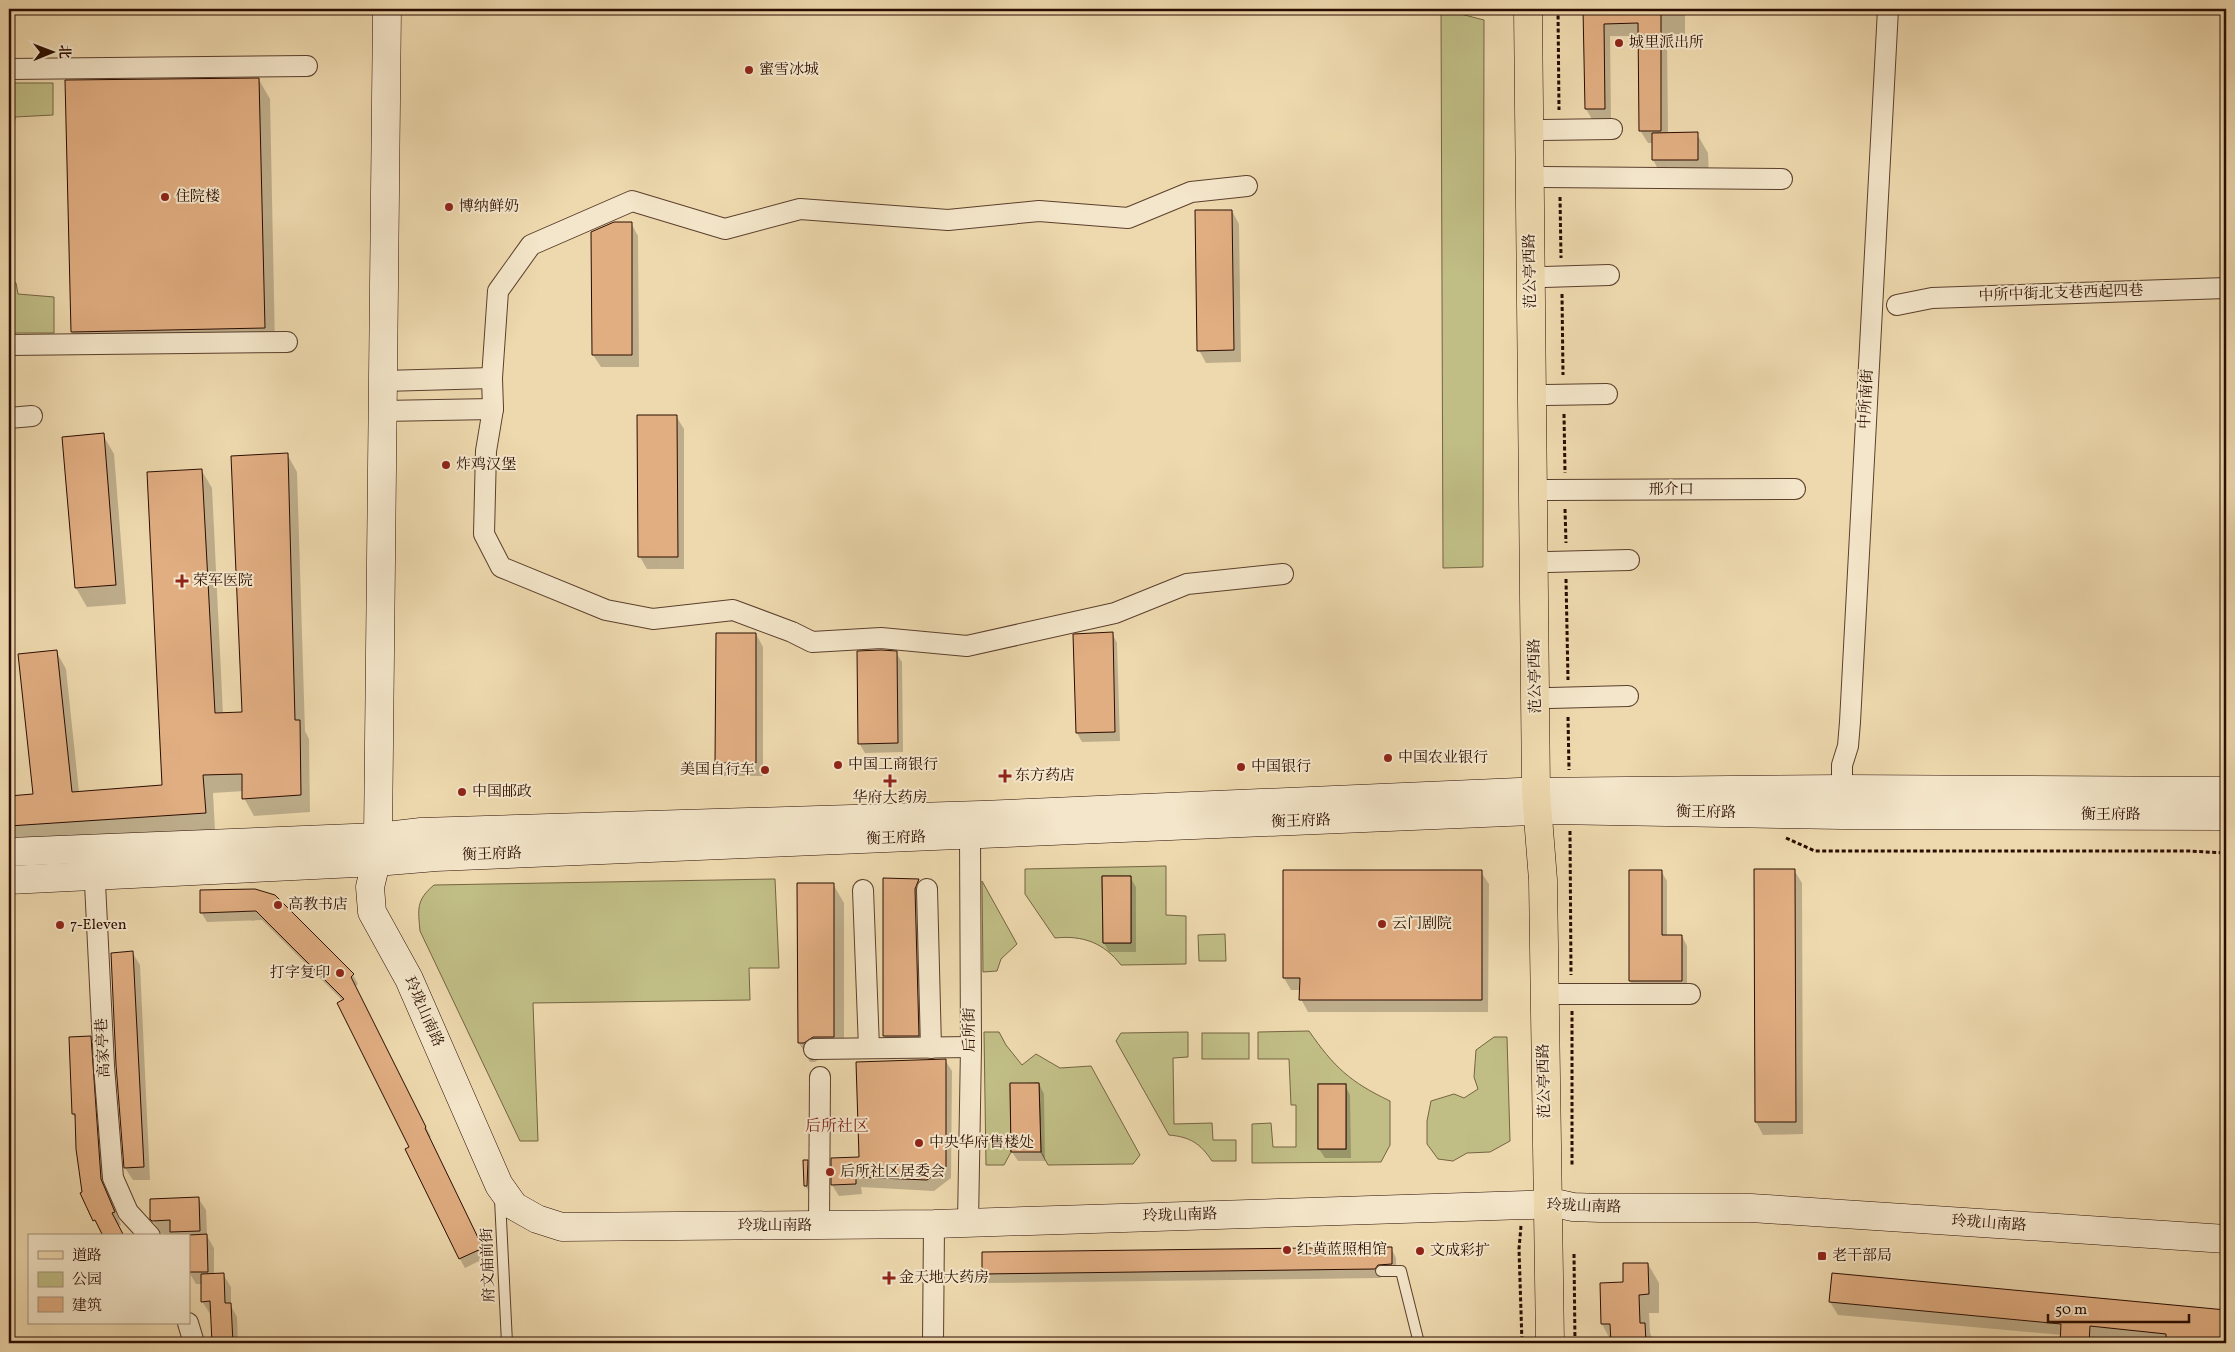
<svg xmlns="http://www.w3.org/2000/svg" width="2235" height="1352" font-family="Vollkorn,'Noto Serif SC',serif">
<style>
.green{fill:#c0bd85;stroke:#756442;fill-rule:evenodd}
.shadow{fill:#0003}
.building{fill:#e1ae82;stroke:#2a0c00}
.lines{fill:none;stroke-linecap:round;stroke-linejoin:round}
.lane-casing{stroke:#5b3f2c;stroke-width:12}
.street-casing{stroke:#5b3f2c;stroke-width:22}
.secondary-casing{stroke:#2a0c00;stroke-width:29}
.primary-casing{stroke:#2a0c00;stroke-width:29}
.path{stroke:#2a0c00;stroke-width:3;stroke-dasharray:4 2.5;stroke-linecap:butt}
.lane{stroke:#f4e6ca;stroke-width:10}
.street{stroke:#f4e6ca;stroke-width:20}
.secondary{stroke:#f4e6ca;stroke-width:28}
.primary{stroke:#eed9ae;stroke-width:28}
.poi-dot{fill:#8f2418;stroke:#f4e6ca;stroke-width:2}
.labels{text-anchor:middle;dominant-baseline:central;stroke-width:4;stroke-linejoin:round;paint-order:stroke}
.poi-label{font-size:15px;fill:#2a0c00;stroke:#f4e6ca;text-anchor:start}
.street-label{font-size:15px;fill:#2a0c00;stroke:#f4e6ca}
.neighbourhood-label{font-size:16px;fill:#7a1f14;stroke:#f4e6ca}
</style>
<rect width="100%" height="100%" fill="#eed9ae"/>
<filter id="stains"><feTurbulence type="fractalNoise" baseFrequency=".004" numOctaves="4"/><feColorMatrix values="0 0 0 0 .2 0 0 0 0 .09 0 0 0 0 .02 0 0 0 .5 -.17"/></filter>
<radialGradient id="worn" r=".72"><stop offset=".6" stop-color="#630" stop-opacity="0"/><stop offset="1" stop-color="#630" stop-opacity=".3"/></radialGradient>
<g class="green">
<polygon points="1441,9 1484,20 1483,567 1443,568"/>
<polygon points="9,83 53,83 53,115 15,117 14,127 9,129"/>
<polygon points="9,281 16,283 18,294 54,297 54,333 9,333"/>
<path d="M1166 866V915L1186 916V964L1121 965C1104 943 1083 935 1055 938L1025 894V869ZM1102 876H1131V943H1103Z"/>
<path d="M775 879 779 968H749L750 1000 533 1003 538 1141H520L420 931C418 909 416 900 434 885Z"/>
<polygon points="982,881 1017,944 1001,959 997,971 983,972"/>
<polygon points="1225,934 1226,961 1199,961 1198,935"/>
<path d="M1309 1031C1334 1067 1350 1082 1390 1101V1145L1381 1162 1252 1163V1124L1271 1123 1273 1147H1296V1105H1291L1289 1059H1258V1032ZM1318 1084H1346V1149H1318Z"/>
<polygon points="984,1032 999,1032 1006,1045 1022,1065 1036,1054 1060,1068 1091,1066 1140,1155 1133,1164 1048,1165 1041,1152 1039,1083 1010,1084 1011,1152 1004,1165 986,1165"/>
<path d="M1188 1032V1057L1173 1058 1174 1124 1212 1123 1213 1140H1236V1161H1212C1200 1143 1190 1137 1169 1135L1116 1041 1121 1033Z"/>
<rect x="1202" y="1033" width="47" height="26"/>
<polygon points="1494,1037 1507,1037 1510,1141 1490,1152 1467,1153 1453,1161 1438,1159 1427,1144 1427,1121 1431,1101 1454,1094 1464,1098 1478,1089 1474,1077 1476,1050"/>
</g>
<g class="shadow">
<polygon points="1585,9 1685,9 1685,35 1667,35 1668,134 1697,134 1708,153 1709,178 1664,179 1653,160 1653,143 1648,143 1640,130 1639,36 1610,36 1611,121 1593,121 1586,109"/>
<polygon points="259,80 270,99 275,346 83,351 72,332"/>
<polygon points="1232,211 1239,224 1241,362 1206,363 1199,350"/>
<polygon points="631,223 638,236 639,367 601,367 593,355"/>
<polygon points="676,416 684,429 684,569 647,569 640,557"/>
<polygon points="103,435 114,454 126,604 87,607 76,588 63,438"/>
<polygon points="287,454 297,472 305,731 309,739 310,812 254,816 244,798 244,791 213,793 215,830 9,844 9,797 34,795 56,651 66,669 79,792 164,787 202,471 212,488 223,714 243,713"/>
<polygon points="1112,633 1117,643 1120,741 1082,742 1077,733"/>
<polygon points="756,634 763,647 763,776 724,776 717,763"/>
<polygon points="896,653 902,662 903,752 865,753 859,743"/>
<polygon points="1794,870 1802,883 1803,1134 1763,1135 1756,1122"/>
<polygon points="1661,871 1667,881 1667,936 1682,936 1687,946 1687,990 1635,990 1630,981"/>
<polygon points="1481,872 1489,884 1488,1012 1308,1012 1301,999 1301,990 1291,990 1284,978"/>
<polygon points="1130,877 1136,887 1136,952 1109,952 1104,943"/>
<polygon points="884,880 918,880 929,899 929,1054 895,1055 884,1036"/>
<polygon points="833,884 844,903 844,1056 824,1056 815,1062 810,1062 799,1043"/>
<polygon points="255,890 353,975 358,984 355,987 431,1137 429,1137 487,1257 465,1268 460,1259 407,1150 411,1148 343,1001 262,920 207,922 201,912"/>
<polygon points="132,952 140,965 150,1180 133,1180 125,1168"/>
<polygon points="90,1037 97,1050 108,1193 121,1225 101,1233 81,1193 84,1192 76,1120 73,1114"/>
<polygon points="945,1060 952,1071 951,1178 934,1191 861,1187 862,1194 839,1196 832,1185 861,1158"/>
<polygon points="1039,1084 1044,1094 1045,1161 1018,1161 1012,1152"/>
<polygon points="1345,1085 1350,1095 1351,1158 1325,1158 1319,1149"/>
<polygon points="807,1161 810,1167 810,1192 805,1186"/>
<polygon points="198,1198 206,1210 207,1236 214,1248 214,1275 223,1274 231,1287 231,1306 237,1317 238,1343 213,1343 212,1314 210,1314 202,1301 202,1284 196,1284 189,1272 189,1236 161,1233 151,1218"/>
<polygon points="1391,1248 1396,1258 1396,1273 1383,1274 1380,1278 989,1283 983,1274"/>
<polygon points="1648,1264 1659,1283 1659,1313 1649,1313 1650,1333 1655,1343 1612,1343 1602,1324 1624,1283"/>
<polygon points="1833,1274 2226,1311 2226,1343 2142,1343 2096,1338 2096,1343 2062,1343 2062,1335 1838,1315 1830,1302"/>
</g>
<g class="building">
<polygon points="1583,9 1661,9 1661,131 1639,131 1638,23 1604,24 1605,109 1585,109"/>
<polygon points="259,78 265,328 71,332 65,80"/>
<polygon points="1698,132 1698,160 1652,160 1652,133"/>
<polygon points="1195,210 1232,210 1234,350 1197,351"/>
<polygon points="614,222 632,222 632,355 592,355 591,232"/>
<polygon points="637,415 677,415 678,557 638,557"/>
<polygon points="104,433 116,585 75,588 62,437"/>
<polygon points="288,453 295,720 300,720 301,795 242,799 242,774 203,775 206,813 9,826 9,796 33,794 18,654 57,650 72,792 162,785 147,472 202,469 215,713 242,712 231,456"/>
<polygon points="1113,632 1115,732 1076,733 1073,634"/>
<polygon points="716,633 756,633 756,763 715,763"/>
<polygon points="881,650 897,651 898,743 858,744 857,651"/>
<polygon points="1754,869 1795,869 1796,1122 1755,1122"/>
<polygon points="1283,870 1482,870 1482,1000 1299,1000 1300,978 1283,978"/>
<polygon points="1629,870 1662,870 1662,935 1682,935 1682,981 1629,981"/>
<polygon points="1102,876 1131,876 1131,943 1103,943"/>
<polygon points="883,878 919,879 915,889 919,1036 883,1036"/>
<polygon points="797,883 834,883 834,1037 813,1037 804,1043 798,1043"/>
<polygon points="255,889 275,895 354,974 351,977 426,1127 425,1128 483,1248 459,1259 405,1149 409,1147 337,1003 344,999 256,911 200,913 200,890"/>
<polygon points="133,951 144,1167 124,1168 116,1065 111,953"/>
<polygon points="91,1036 101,1179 115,1212 112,1213 124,1236 103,1236 95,1220 93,1221 80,1193 82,1192 76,1149 75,1114 72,1114 69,1037"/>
<polygon points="946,1059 946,1167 927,1180 856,1177 856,1184 831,1185 831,1158 859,1157 856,1062"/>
<polygon points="1010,1083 1039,1083 1041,1152 1011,1152"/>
<rect x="1318" y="1084" width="28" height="65"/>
<polygon points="803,1160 808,1160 807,1186 804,1186"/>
<polygon points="199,1197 200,1231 170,1232 170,1220 152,1221 150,1219 150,1199"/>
<polygon points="207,1234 208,1272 189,1272 189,1235"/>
<polygon points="1392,1247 1392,1264 1378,1265 1375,1269 982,1274 982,1252"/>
<polygon points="1623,1263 1648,1263 1649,1294 1639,1295 1640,1323 1645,1323 1646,1343 1611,1343 1610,1324 1601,1324 1600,1283 1623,1282"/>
<polygon points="224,1273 225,1303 231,1303 233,1343 212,1343 210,1301 201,1302 201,1274"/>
<polygon points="1832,1273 2226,1310 2226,1341 2202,1338 2202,1343 2166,1343 2166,1334 2090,1326 2089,1343 2060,1343 2061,1324 1829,1302"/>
</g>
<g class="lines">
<defs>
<g id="lane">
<polyline points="500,1199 507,1343"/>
<polyline points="1381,1271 1401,1271 1419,1343"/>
</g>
<g id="street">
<polyline points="9,69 307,66"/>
<polyline points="1542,130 1612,129"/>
<polyline points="1542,177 1782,179"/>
<polyline points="1247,186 1191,192 1128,218 1039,211 948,220 800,209 725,229 632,201 531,245 498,291 492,378 493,409 486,451 484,534 501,567 606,610 653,619 733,610 792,632 812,642 881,638 967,646 1115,613 1187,584 1283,574"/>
<polyline points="1544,277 1609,275"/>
<polyline points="1897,305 1932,298 2226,288"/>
<polyline points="9,345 287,342"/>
<polyline points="383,381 492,378"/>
<polyline points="1546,395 1607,394"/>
<polyline points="382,411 493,409"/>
<polyline points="9,418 32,416"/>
<polyline points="1547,490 1795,489"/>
<polyline points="1548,562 1629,560"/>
<polyline points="1550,698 1628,696"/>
<polyline points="1842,789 1842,765 1848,746 1850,722 1888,9"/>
<polyline points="94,863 104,1066 113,1178 128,1212 150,1236"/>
<polyline points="927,889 931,1048"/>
<polyline points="863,890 869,1048"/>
<polyline points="1558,994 1690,994"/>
<polyline points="814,1049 971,1047"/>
<polyline points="968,1223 971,1047 970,836"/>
<polyline points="819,1225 820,1077"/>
<polyline points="188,1323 194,1343"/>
<polyline points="933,1343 934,1224"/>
</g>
<g id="secondary">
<polyline points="387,9 378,837 376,862 370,887 372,912 409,979 499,1185 514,1206 537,1219 562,1227 934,1224 1559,1204 1573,1207 1600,1208 1751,1208 2226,1239"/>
<polyline points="9,852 378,837 421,832 981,815 1519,792 1842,789 2226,791"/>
<polyline points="9,880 376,862 436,857 1553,810 1842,815 2226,816"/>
</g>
<polyline id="primary" points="1528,9 1536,792 1543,880 1550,1343"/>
</defs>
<use href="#lane" class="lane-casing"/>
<use href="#street" class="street-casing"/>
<use href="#secondary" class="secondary-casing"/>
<use href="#primary" class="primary-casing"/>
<g class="path">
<polyline points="1558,9 1559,110"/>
<polyline points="1560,197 1561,258"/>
<polyline points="1562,294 1563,375"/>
<polyline points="1564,414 1565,473"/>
<polyline points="1565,509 1566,543"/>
<polyline points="1566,579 1568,680"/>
<polyline points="1568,717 1569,770"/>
<polyline points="1570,831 1571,975"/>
<polyline points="1786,838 1815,851 2188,851 2226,853"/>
<polyline points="1572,1011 1572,1165"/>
<polyline points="1521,1226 1519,1249 1522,1343"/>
<polyline points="1574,1254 1575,1343"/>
</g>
<use href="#lane" class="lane"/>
<use href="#street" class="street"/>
<use href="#secondary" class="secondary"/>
<use href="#primary" class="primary"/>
</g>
<g class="poi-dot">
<circle cx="1619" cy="43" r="5"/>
<circle cx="749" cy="70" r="5"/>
<circle cx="165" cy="197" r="5"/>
<circle cx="449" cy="207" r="5"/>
<circle cx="446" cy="465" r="5"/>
<path d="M179.5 573.5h5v5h5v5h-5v5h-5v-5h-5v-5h5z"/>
<circle cx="1388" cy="758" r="5"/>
<circle cx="838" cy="765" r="5"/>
<circle cx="1241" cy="767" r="5"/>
<circle cx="765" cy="770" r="5"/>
<path d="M1002.5 768.5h5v5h5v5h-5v5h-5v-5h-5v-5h5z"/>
<path d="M887.5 773.5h5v5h5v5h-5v5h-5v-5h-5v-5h5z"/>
<circle cx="462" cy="792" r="5"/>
<circle cx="278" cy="905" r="5"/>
<circle cx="1382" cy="924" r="5"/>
<circle cx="60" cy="925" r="5"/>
<circle cx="340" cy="973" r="5"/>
<circle cx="919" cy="1143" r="5"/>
<circle cx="830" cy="1172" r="5"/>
<circle cx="1287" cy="1250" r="5"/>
<circle cx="1420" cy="1251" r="5"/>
<rect x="1817" y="1251" width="10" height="10" rx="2.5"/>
<path d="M886.5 1270.5h5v5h5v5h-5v5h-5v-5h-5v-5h5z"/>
</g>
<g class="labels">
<g class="poi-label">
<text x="1629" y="43">城里派出所</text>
<text x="759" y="70">蜜雪冰城</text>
<text x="175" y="197">住院楼</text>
<text x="459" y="207">博纳鲜奶</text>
<text x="456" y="465">炸鸡汉堡</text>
<text x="193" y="581">荣军医院</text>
<text x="1398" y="758">中国农业银行</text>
<text x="848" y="765">中国工商银行</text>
<text x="1251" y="767">中国银行</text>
<text x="755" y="770" text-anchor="end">美国自行车</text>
<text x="1015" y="776">东方药店</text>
<text x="472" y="792">中国邮政</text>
<text x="890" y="798" text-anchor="middle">华府大药房</text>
<text x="288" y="905">高教书店</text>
<text x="1392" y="924">云门剧院</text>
<text x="70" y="925">7-Eleven</text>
<text x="330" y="973" text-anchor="end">打字复印</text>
<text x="929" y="1143">中央华府售楼处</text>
<text x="840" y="1172">后所社区居委会</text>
<text x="1297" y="1250">红黄蓝照相馆</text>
<text x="1430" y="1251">文成彩扩</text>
<text x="1832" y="1256">老干部局</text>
<text x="899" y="1278">金天地大药房</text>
</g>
<g class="street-label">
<text transform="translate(1531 271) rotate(-91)">范公亭西路</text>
<text transform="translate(2061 294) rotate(-2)">中所中街北支巷西起四巷</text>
<text transform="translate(1867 399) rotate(-87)">中所南街</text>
<text x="1671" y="490">邢介口</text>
<text transform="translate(1536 676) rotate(-91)">范公亭西路</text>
<text transform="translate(1706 813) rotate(1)">衡王府路</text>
<text x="2111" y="815">衡王府路</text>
<text transform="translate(1301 822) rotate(-2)">衡王府路</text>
<text transform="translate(896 839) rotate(-2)">衡王府路</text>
<text transform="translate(492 855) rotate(-2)">衡王府路</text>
<text transform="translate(423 1012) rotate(66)">玲珑山南路</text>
<text transform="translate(970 1030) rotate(-90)">后所街</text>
<text transform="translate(104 1048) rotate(-93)">高家亭巷</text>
<text transform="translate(1545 1081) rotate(-91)">范公亭西路</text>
<text transform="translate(1584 1207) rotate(2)">玲珑山南路</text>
<text transform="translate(1180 1216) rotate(-2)">玲珑山南路</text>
<text transform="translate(1989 1224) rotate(4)">玲珑山南路</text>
<text x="775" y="1226">玲珑山南路</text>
<text transform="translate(489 1265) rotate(-92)">府文庙前街</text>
</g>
<g class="neighbourhood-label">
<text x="837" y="1127">后所社区</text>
</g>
</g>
<rect width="2235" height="1352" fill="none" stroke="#eed9ae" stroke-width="30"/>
<rect x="10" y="10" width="2215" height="1332" fill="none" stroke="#2a0c00" stroke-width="2.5"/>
<rect x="15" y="15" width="2205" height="1322" fill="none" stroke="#2a0c00"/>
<rect x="28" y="1234" width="162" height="90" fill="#f4e6ca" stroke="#a38f79"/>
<rect x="38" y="1251" width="25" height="8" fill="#eed9ae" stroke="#a38f79"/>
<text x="72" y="1260" font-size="15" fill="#2a0c00">道路</text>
<rect x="38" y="1272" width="25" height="15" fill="#c0bd85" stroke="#a38f79"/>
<text x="72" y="1284" font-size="15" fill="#2a0c00">公园</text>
<rect x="38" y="1297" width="25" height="15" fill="#e1ae82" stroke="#a38f79"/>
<text x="72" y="1310" font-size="15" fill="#2a0c00">建筑</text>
<g transform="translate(52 52) rotate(89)" stroke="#f4e6ca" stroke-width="4" paint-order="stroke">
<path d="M0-4L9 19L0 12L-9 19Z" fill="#2a0c00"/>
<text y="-8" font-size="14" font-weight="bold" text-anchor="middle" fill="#2a0c00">北</text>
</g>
<path d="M2048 1314v8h141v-8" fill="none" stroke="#2a0c00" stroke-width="2.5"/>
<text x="2055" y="1314" font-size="15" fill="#2a0c00" stroke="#f4e6ca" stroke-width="4" paint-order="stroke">50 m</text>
<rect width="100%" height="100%" filter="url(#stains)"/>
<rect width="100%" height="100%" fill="url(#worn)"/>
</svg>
